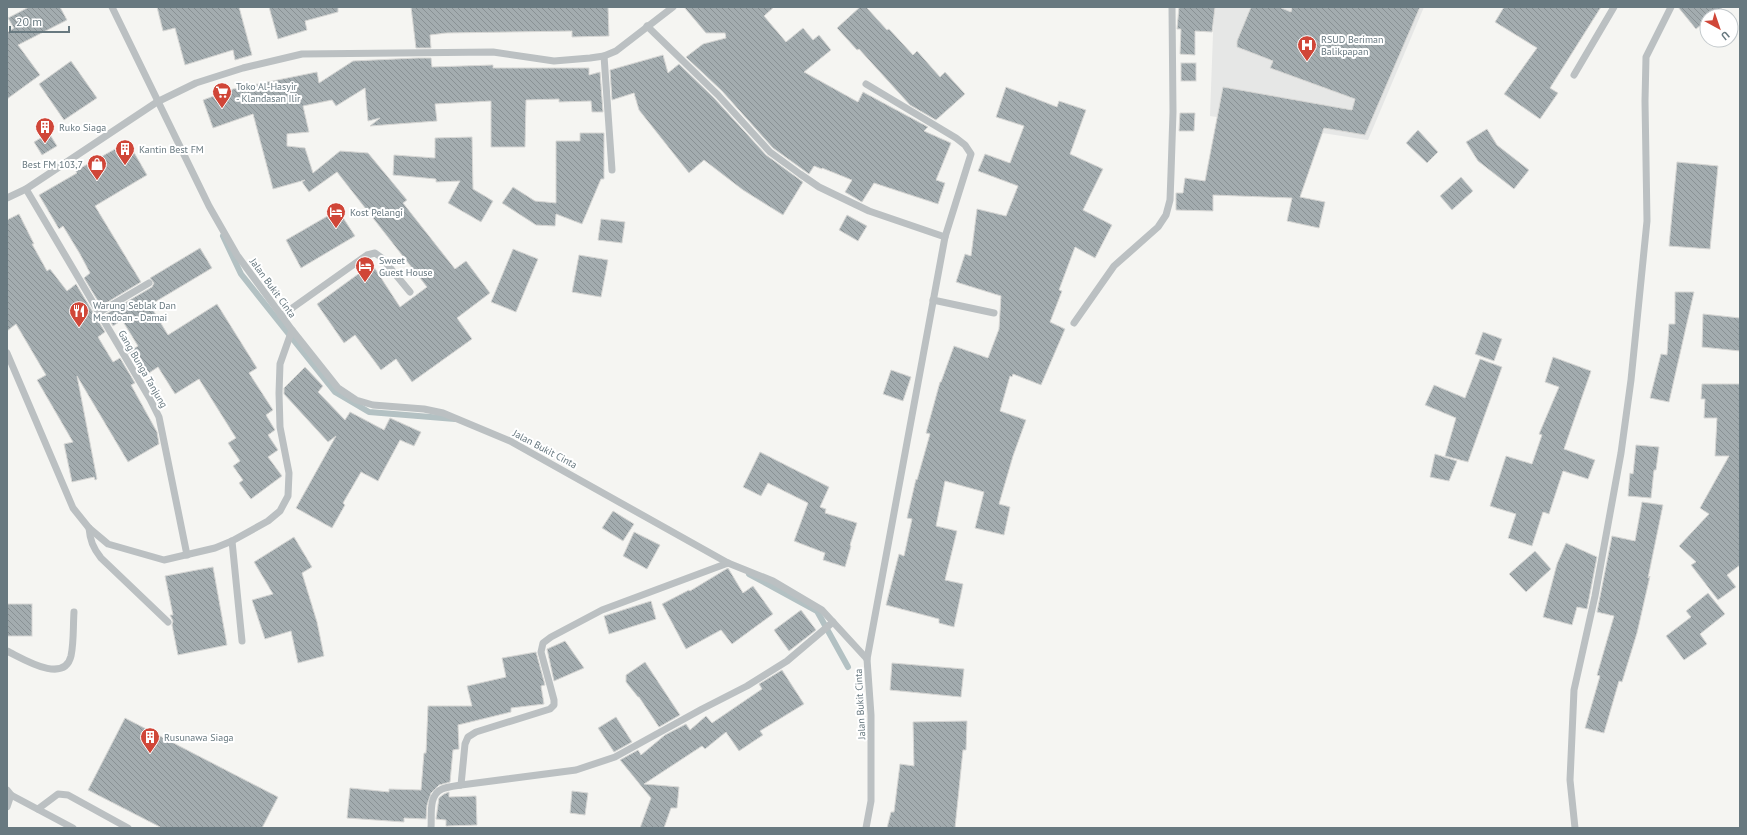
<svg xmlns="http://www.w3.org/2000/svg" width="1747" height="835" font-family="'PT Sans',sans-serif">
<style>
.built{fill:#e6e7e6}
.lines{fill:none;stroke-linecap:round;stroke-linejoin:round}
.stream{stroke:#b3c1c3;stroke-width:6}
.building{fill:url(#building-back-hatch);stroke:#d7d7d5}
.minor{stroke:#bbc0c2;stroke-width:7}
.labels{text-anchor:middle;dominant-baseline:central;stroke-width:4;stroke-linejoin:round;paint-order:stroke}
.poi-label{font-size:10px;fill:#687980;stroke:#fff;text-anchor:start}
.street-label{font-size:10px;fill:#687980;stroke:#fff}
</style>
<defs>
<pattern id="building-back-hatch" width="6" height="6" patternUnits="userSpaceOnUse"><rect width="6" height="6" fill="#a3acaf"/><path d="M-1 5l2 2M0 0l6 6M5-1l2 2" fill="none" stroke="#899194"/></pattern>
</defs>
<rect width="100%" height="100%" fill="#f5f5f2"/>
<polygon class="built" points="1214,7 1424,7 1368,140 1210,116"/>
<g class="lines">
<g class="stream">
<polyline points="223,236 241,274 335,392 369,412 455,419"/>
<polyline points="749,574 817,611 848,667"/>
</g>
</g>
<g class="building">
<polygon points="29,7 60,7 67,20 18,45 40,75 7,99 7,30 8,32 14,28 8,18"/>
<polygon points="157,7 239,7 252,55 235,60 233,50 185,65 175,28 163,31"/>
<polygon points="269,7 338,7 338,12 305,21 307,30 278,39"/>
<polygon points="411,7 608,7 609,36 572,37 572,31 446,33 430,35 431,48 416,48"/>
<polygon points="684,7 774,7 764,16 786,42 803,28 813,40 819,35 831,50 804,72 858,102 863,92 928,127 924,131 951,143 936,180 945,183 938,204 874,183 862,202 845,192 852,180 822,168 822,169 814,166 809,174 773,148 722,91 686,57 703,44 726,38 725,33 706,33"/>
<polygon points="860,7 866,7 887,30 889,29 913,55 917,51 940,77 945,72 965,94 936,120 910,105 859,49 857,50 837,28"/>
<polygon points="1179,7 1215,7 1212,32 1195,31 1195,55 1180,54 1181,29 1177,29"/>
<polygon points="1251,7 1279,7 1291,12 1292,7 1420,7 1365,135 1324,128 1300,197 1325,202 1319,228 1287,221 1292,198 1213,195 1213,211 1176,210 1176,193 1183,193 1185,178 1205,181 1223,87 1352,110 1355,99 1270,68 1273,61 1237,47 1237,41"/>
<polygon points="1504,7 1601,7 1550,88 1558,93 1540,119 1504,94 1537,48 1495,22"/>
<polygon points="1678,7 1723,7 1712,16 1707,16 1707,20 1696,29"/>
<polygon points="663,55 668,73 679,64 714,98 766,155 803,182 783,215 743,190 704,160 689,173 639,110 634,93 612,100 610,70"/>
<polygon points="417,58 431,58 432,67 493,65 493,68 589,68 589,75 600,72 603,112 592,112 591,101 559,102 559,99 526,100 525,147 491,147 491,101 435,104 437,121 370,126 380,118 368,121 365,88 336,106 332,100 303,106 309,132 287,134 287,146 305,148 313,173 340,151 368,153 407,200 403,203 455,269 466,261 490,293 457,318 472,339 412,382 396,359 381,370 355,335 344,343 317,304 372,264 400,307 427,287 337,172 309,192 302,182 305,180 273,189 253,114 213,128 203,100 233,89 317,72 319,83 353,61"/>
<polygon points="71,61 97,98 64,120 39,84"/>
<rect x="1181" y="63" width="15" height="18"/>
<polygon points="1006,87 1057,107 1059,101 1086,110 1070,154 1103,169 1083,210 1112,225 1095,258 1075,247 1059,290 1062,291 1050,322 1065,329 1041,385 1013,374 1012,377 1010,376 1000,411 1026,420 1013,456 999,504 1010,507 1004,535 975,528 984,492 945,481 936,526 957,531 945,580 963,584 954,627 939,623 939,619 886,605 899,554 904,556 912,519 907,518 916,479 917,480 930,434 926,433 940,382 941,382 954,346 988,358 999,329 1001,296 956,282 965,254 971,256 977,209 1006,216 1018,186 978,171 985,154 1010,163 1024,126 996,117"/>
<polygon points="1180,113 1195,113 1194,131 1179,131"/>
<polygon points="1487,129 1497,145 1529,170 1514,189 1478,161 1466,142"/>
<polygon points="1418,130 1438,152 1427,163 1406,143"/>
<polygon points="49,133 57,146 42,155 34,142"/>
<polygon points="580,133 604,133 604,179 601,179 582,224 556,214 555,226 536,225 502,203 513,187 535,201 556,203 556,141 580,141"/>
<polygon points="472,137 473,189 493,201 481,222 448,203 460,181 436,182 436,179 393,175 394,155 435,158 435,138"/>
<polygon points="128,142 147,175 95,206 141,282 101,306 84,278 90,273 80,254 63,226 59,229 39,195 77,173 75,171"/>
<polygon points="1677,162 1718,166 1710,249 1669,246"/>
<polygon points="1461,177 1473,191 1452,210 1440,196"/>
<polygon points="338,210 355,236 301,268 286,240"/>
<polygon points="19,214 34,244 32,244 47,271 50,269 67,291 76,284 105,332 98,337 113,362 120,358 135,383 131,385 157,432 159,444 128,462 77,376 97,479 95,480 94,477 72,482 64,444 73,442 37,380 46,375 16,324 7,331 7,220"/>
<polygon points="847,215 867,226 858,241 839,230"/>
<polygon points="601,219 625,222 622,243 598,240"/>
<polygon points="200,248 212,268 150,305 168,335 217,304 257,368 249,373 273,410 266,415 275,430 268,435 278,450 268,457 282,476 251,499 239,483 243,480 233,466 240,461 228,443 236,438 199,379 175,394 158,367 143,377 128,352 138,346 122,320 113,326 106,314 152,287 154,283 150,278"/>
<polygon points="513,249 538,259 516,312 491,302"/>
<polygon points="579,255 608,260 601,297 572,292"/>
<polygon points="1675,292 1694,292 1669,402 1650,398 1661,354 1667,355 1669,324 1675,324"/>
<polygon points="1703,314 1740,318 1740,351 1702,347"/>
<polygon points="1483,332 1502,339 1494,361 1475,354"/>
<polygon points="1553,357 1591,371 1564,449 1595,460 1588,479 1563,471 1549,514 1543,512 1532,546 1508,538 1516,514 1490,506 1506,456 1532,464 1542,435 1539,434 1559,387 1545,382"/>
<polygon points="1480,359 1502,367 1468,462 1445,456 1456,418 1425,405 1434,385 1465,398"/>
<polygon points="305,367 323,386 318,392 345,420 350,412 384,430 390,418 421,432 414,446 400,440 378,481 361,472 343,503 345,505 332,528 296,508 336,436 328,442 284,394 284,388"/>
<polygon points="891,370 911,377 903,401 883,394"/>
<polygon points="1702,384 1740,384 1740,565 1727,575 1736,587 1718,600 1691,565 1696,562 1679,546 1709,514 1700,508 1729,456 1715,456 1717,418 1704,418 1705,399 1701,399"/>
<polygon points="1636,445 1659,447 1656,470 1654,470 1651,498 1628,496 1630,473 1633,474"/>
<polygon points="760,452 829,487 820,507 826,509 825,513 857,523 850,545 851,546 845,567 823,560 825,553 794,541 808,503 768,483 761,496 743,487"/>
<polygon points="1435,454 1457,461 1449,481 1430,477"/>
<polygon points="1642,502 1663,505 1648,578 1650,576 1637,633 1622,682 1619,681 1604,733 1585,728 1600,676 1597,675 1614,616 1597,612 1612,536 1635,541"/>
<polygon points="613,511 634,524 623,541 602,528"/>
<polygon points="634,532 660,545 647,569 623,556"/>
<polygon points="294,537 312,567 302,573 317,622 324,656 298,663 291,631 265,639 252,600 273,594 254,562"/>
<polygon points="1566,543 1597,557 1587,609 1577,607 1572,625 1543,617 1557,564"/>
<polygon points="1535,551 1551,569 1526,592 1509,574"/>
<polygon points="213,567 227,645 178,655 172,625 173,621 170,615 173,615 165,576"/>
<polygon points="728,568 743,593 753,586 773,614 732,644 721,630 686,649 662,604 689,590 690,591"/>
<polygon points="1708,593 1725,614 1700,634 1707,644 1684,660 1666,636 1691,617 1686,611"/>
<polygon points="651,601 656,619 609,634 604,616"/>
<rect x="7" y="604" width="25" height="32"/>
<polygon points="801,610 816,630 789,651 774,630"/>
<polygon points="565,641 584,668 554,681 547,649"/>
<polygon points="536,652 545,685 541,686 544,704 511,708 511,712 458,725 459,749 453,750 450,782 439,785 431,793 427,805 426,819 404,818 404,822 347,818 350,788 389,792 389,789 421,790 424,753 426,753 428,706 472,706 467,686 506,677 502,658"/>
<polygon points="645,662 680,715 659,727 639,697 638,697 626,682 626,675"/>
<polygon points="892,663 964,669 961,697 890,690"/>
<polygon points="782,670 804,704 760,731 763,735 739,751 726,732 705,749 702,746 644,784 679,787 677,808 671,808 664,828 640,828 651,798 620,760 638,750 641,755 665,735 686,724 690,730 706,716 712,723 762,689 759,684"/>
<polygon points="616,717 632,742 614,752 598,728"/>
<polygon points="125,718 278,797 262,828 162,828 88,790"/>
<polygon points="967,721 966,750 963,750 955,828 887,828 891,812 894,812 900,764 914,766 913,722"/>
<polygon points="572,791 588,793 585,815 570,813"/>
<polygon points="449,792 449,797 476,796 477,825 446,826 446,820 436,819 439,798 444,794"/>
</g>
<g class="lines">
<g class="minor">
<polyline points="112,7 209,206 237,255 292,330 338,388 356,400 373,405 424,409 443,413 510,441 728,563 773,581 822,610 867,659 871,715 871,801 866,828"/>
<polyline points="647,26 718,95 770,152 800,174 819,187 869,211 945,237"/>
<polyline points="604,56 612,170"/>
<polyline points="1574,75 1614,7"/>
<polyline points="866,84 956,138 965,145 971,154 945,237 867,659"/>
<polyline points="26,189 150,399 159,417 187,555"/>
<polyline points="7,198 26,189 157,102 196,83 243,68 302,54 493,52 554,61 590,58 604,56 616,51 673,7"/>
<polyline points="933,300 994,313"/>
<polyline points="98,313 149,283"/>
<polyline points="281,316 367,255 375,253 382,258 410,292"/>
<polyline points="1074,323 1114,266 1158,227 1166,215 1170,200 1171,173 1173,112 1172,7"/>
<polyline points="7,353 73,508 89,528 108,544 164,560 215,548 232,541 268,521 280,511 288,496 289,473 280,427 279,393 280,364 292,330"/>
<path d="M89 528C90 540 93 548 101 558L168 622"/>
<polyline points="232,541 242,641"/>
<path d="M7 651C22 658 64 685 71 656 74 642 73 626 74 612"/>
<polyline points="461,785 576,770 615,757 702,709 747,686 787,661 833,622"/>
<polyline points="7,790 11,795 7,807"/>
<polyline points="11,795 73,828"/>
<polyline points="38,809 58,794 68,795 128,828"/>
<path d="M431 828C432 816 428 795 442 789 447 787 455 786 461 785L465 744 468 737 476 732 550 709 554 705V700L541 652 543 643 551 637 602 610 728 563"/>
<polyline points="1575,828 1570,780 1574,690 1595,596 1621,453 1631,380 1647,221 1645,101 1646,57 1671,7"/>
</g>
</g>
<defs>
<symbol id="hospital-pin" viewBox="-11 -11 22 30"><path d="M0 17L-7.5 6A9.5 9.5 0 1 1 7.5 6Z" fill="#d04638" stroke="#fff"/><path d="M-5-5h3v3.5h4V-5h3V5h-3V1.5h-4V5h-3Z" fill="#fff"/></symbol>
<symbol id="supermarket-pin" viewBox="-11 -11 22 30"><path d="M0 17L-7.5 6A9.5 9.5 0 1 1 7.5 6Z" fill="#d04638" stroke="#fff"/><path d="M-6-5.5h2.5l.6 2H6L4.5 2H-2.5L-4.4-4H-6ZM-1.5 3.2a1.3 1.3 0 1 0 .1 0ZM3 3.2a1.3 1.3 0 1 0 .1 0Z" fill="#fff"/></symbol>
<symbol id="building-pin" viewBox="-11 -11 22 30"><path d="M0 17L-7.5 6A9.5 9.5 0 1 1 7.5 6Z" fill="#d04638" stroke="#fff"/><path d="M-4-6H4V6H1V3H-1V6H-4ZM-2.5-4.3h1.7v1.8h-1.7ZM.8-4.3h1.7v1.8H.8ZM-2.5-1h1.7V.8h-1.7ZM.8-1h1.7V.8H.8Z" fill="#fff"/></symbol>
<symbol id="shop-pin" viewBox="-11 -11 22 30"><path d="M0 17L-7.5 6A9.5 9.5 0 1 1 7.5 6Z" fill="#d04638" stroke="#fff"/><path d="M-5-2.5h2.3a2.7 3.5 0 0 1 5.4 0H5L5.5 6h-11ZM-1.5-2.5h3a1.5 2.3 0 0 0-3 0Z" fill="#fff"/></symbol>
<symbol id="hotel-pin" viewBox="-11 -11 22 30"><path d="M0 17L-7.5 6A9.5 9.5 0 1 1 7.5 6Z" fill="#d04638" stroke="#fff"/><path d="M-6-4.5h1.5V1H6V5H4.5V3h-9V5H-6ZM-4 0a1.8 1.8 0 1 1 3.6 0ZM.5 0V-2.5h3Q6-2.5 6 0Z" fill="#fff"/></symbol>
<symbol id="restaurant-pin" viewBox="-11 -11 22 30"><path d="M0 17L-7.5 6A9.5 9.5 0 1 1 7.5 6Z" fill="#d04638" stroke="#fff"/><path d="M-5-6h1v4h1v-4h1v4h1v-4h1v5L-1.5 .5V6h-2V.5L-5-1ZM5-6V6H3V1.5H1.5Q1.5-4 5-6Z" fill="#fff"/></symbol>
</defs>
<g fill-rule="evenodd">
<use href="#hospital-pin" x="1296" y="34" width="22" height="30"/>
<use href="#supermarket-pin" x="211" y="81" width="22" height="30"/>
<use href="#building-pin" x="34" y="116" width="22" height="30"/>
<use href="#building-pin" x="114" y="138" width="22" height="30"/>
<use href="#shop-pin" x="86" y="153" width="22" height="30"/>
<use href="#hotel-pin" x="325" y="201" width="22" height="30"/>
<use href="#hotel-pin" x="354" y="255" width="22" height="30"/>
<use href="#restaurant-pin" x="68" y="300" width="22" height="30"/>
<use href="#building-pin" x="139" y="726" width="22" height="30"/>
</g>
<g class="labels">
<g class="poi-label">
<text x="1321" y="39">RSUD Beriman<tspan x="1321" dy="12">Balikpapan</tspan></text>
<text x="236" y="86">Toko Al-Hasyir<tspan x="236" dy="12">- Klandasan Ilir</tspan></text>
<text x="59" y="127">Ruko Siaga</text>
<text x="139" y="149">Kantin Best FM</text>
<text x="83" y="164" text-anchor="end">Best FM 103,7</text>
<text x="350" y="212">Kost Pelangi</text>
<text x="379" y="260">Sweet<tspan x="379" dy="12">Guest House</tspan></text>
<text x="93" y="305">Warung Seblak Dan<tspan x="93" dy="12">Mendoan - Damai</tspan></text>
<text x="164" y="737">Rusunawa Siaga</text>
</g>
<g class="street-label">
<text transform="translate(273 288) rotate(54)">Jalan Bukit Cinta</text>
<text transform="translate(143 369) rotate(60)">Gang Bunga Tanjung</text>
<text transform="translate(545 449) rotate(28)">Jalan Bukit Cinta</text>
<text transform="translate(860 704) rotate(-93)">Jalan Bukit Cinta</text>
</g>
</g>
<rect width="1747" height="835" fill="none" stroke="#687980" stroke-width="16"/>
<g transform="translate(1719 28) rotate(140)"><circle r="19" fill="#ffffff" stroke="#c3c9cc"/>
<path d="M0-3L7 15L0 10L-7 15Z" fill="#d04638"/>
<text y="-6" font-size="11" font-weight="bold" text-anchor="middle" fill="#687980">U</text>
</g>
<path d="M10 26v6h59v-6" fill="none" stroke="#687980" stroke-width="2"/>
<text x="16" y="26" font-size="12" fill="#687980" stroke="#ffffff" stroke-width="3" paint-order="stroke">20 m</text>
</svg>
